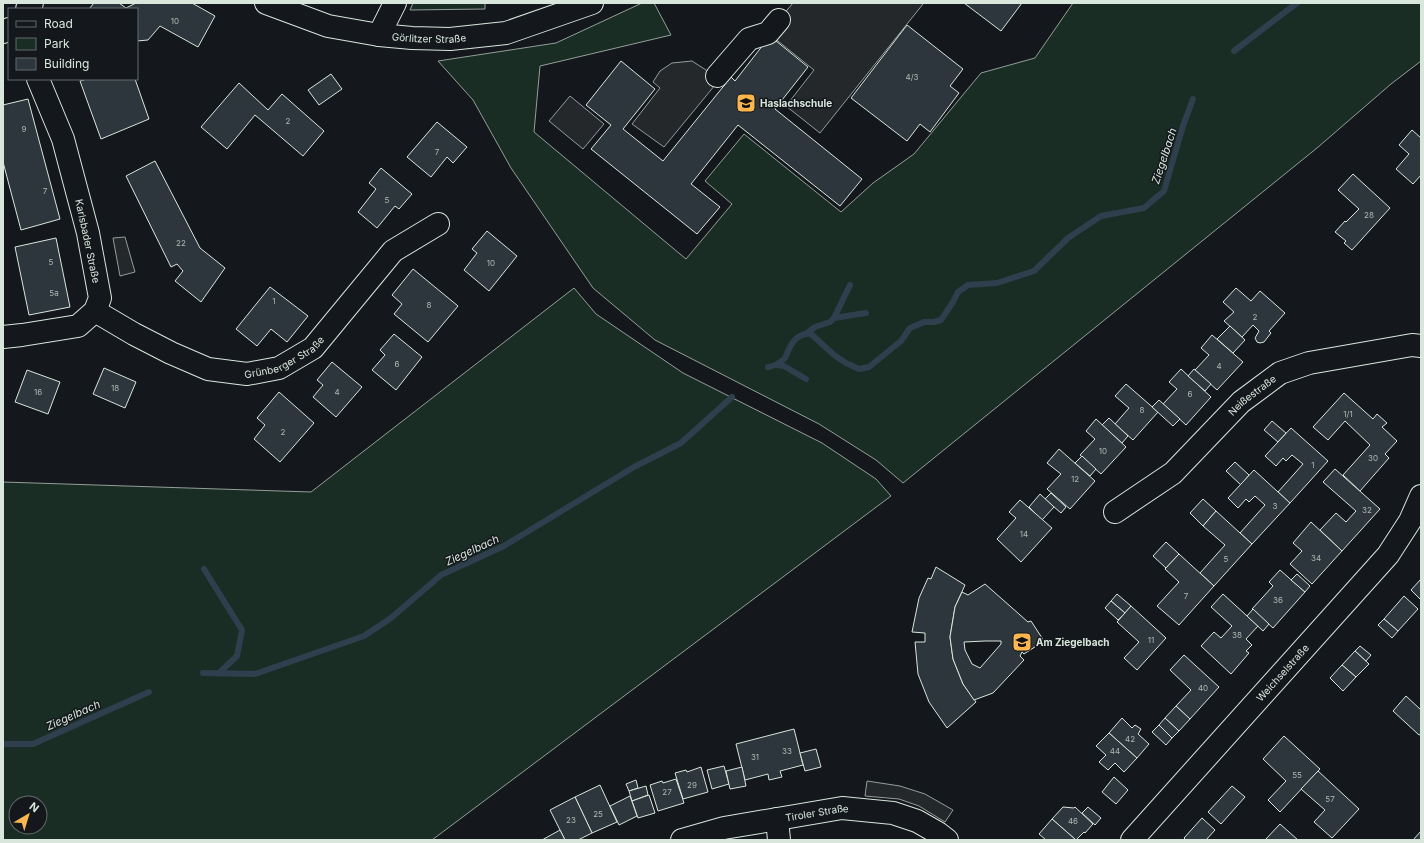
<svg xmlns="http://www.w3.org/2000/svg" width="1424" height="843" font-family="Inter,sans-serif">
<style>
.green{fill:#1a2d24;stroke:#939e99;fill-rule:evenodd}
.parking{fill:#24282b;stroke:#939e99}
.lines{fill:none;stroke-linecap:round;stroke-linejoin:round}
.stream{stroke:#2f3f4d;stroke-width:6}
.building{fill:#2c363c;stroke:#d8e6dc;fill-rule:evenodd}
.minor-casing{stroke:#d8e6dc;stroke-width:24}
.minor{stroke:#14181c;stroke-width:22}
.labels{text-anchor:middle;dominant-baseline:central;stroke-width:3;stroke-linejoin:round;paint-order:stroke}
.number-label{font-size:8px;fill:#adbab4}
.street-label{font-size:10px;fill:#d8e6dc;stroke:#14181c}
.poi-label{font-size:10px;font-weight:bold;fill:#d8e6dc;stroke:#14181c;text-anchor:start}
.water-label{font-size:11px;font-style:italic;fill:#d8e6dc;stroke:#14181c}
</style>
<rect width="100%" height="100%" fill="#14181c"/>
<g class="green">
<polygon points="413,3 485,3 485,9 410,10"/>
<polygon points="642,3 654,3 671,35 540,66 534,132 686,259 732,204 705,181 744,134 841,212 873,183 914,154 981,73 1035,58 1073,3 1421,3 1421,61 1391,84 1317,148 903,483 876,460 819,424 655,340 593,288 511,168 473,100 438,61 556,43"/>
<path d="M574 288 596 314 683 373 822 443 876 479 891 496 432 840H3V482L311 492ZM16 803H40V827H16Z"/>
</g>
<g class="parking">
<polygon points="793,3 921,3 923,4 820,133 786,106 814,70 768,33"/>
<polygon points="692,61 720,79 664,147 632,124 660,88 653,82 660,71 672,63"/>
<polygon points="570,96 604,124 583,149 549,121"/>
<polygon points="125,237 135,272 120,276 113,238"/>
<polygon points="867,781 900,786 925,794 953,810 945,822 919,806 899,799 865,796"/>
</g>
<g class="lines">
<g class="stream">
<polyline points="1234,51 1297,3"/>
<polyline points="834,318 866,313"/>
<polyline points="807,333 815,327 830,322 834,318 850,285"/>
<polyline points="777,365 784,366 806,379"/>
<path d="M768 367C775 366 780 363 785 358 787 355 787 352 789 349 793 340 801 332 811 334L834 355 846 363 859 369 869 367 901 341 910 328 924 322H934L941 320 953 302 958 292 968 285 997 283 1034 271 1068 238 1101 216 1144 208 1164 191 1183 126 1193 99"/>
<polyline points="204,569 242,630 237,656 219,673"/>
<polyline points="203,673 255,674 364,636 391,618 441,575 504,546 634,467 681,443 732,397"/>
<polyline points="3,744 33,744 149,692"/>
</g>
</g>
<g class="building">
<polygon points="94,3 119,3 126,8 136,3 192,3 215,16 198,47 160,26 148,40 137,41 137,9 89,9"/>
<polygon points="964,3 1022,3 1001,31"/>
<polygon points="907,25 963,69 950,86 959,93 930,132 920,124 907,141 851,98"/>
<polygon points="770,36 808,67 775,109 862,179 840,206 738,125 691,184 720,207 697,234 591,149 611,125 586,105 621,61 655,89 623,129 663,161 731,77 735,81"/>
<polygon points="331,74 342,89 319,105 308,90"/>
<polygon points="87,79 135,79 149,119 101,139 80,81"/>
<polygon points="239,83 268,110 282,94 324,131 303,156 255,115 227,149 201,127"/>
<polygon points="28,99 60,219 21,230 3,162 3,105"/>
<polygon points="437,122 467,147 453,163 447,157 431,177 407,157"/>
<polygon points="1412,130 1421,138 1421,175 1413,184 1396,169 1409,154 1399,145"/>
<polygon points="155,161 200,248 225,268 201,302 175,281 183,271 177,264 171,267 126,176"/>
<polygon points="381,168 412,194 399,209 395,206 377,228 358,212 376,189 369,183"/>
<polygon points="1353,174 1390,208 1352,250 1344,243 1346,241 1335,232 1345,221 1346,222 1359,209 1338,190"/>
<polygon points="487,231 517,256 489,291 464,270 477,253 472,249"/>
<polygon points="56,238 70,307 29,315 15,247"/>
<polygon points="413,269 458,306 428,342 394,314 402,304 392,295"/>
<polygon points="270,287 308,316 287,342 271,329 257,346 236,329"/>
<polygon points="1236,288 1251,301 1260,291 1285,313 1269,331 1271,333 1264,342 1260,343 1257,342 1255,338 1259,331 1253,325 1242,337 1224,321 1234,312 1223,302"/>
<polygon points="1230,326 1245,340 1233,353 1217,339"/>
<polygon points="394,334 422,357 396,390 372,370 385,355 380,350"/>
<polygon points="1212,335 1243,362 1217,390 1195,370 1209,355 1201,348"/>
<polygon points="332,362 362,387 336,417 313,397 323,385 317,380"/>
<polygon points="104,368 136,382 125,408 93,394"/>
<polygon points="1181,369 1211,397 1186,425 1163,404 1177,389 1169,382"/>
<polygon points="1194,369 1211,384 1205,391 1188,376"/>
<polygon points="27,370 60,382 48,414 15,402"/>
<polygon points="1126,384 1158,412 1133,440 1115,424 1129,408 1115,396"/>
<polygon points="279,392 314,423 280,462 254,439 265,425 257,418"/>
<polygon points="1344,393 1373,419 1377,414 1387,423 1382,427 1397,441 1385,454 1389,458 1360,491 1343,475 1370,445 1345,421 1328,440 1313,427"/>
<polygon points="1159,400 1180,419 1173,426 1152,407"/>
<polygon points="1109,418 1128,436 1122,443 1102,425"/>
<polygon points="1096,419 1126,447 1101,474 1080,455 1095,439 1086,431"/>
<polygon points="1272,421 1286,433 1278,442 1264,430"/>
<polygon points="1291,428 1328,461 1290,503 1278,492 1303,464 1292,455 1286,461 1283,458 1276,466 1265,456"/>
<polygon points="1059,449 1095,481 1070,509 1047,489 1061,474 1047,463"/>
<polygon points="1082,456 1096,469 1090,476 1075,463"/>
<polygon points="1235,462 1249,475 1241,485 1226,471"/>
<polygon points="1335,469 1380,509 1342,551 1320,530 1336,513 1346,522 1356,511 1323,482"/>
<polygon points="1254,470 1290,503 1252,544 1240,533 1265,505 1255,496 1249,502 1246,499 1238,508 1228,498"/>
<polygon points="1051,493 1066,507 1061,513 1045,499"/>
<polygon points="1040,494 1054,507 1042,520 1029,507"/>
<polygon points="1203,499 1216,511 1203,526 1190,513"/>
<polygon points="1020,500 1052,528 1021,562 997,539 1016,518 1009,512"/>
<polygon points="1216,511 1252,544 1214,586 1200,573 1225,545 1203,526"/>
<polygon points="1311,522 1342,551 1312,584 1290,564 1302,551 1293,543"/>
<polygon points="1166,542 1179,554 1166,568 1153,556"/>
<polygon points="1179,554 1214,586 1179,625 1157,606 1179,582 1165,569"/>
<polygon points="936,567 965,585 955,607 950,637 953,659 963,684 976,702 947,728 929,702 918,674 915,642 925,642 925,633 912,632 919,598 928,578 931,579"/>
<polygon points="1280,570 1305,592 1273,628 1252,609 1273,586 1269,582"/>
<polygon points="1297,574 1310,586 1305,592 1291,580"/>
<polygon points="1421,579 1421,600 1411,590"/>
<path d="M985 584 1028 622 1031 621 1044 641 1024 654 1022 652 1020 656 1024 660 993 693 974 700 963 684 953 659 950 637 955 607 962 592 968 595ZM985 641H1001V644L980 668 972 664 965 650 964 642Z"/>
<polygon points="1117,594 1131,606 1125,613 1111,601"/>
<polygon points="1223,594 1258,626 1246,639 1252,645 1246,651 1249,653 1231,674 1201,646 1214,632 1221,638 1232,626 1211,607"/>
<polygon points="1404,596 1418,609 1398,631 1384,619"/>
<polygon points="1111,601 1125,613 1118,620 1105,608"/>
<polygon points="1131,606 1166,638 1137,670 1124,658 1139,642 1117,622"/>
<polygon points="1253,609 1269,624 1263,631 1247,616"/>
<polygon points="1384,619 1398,631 1392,638 1378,625"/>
<polygon points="1360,646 1371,655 1366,661 1355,651"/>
<polygon points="1355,651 1369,664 1356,677 1342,665"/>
<polygon points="1184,655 1219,687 1190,719 1176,706 1191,690 1170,670"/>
<polygon points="1342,665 1356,677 1343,691 1330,678"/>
<polygon points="1406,696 1421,710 1421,734 1419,735 1393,711"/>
<polygon points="1176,706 1190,719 1179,731 1165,718"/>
<polygon points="1122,718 1132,728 1135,725 1141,729 1138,734 1149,744 1137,758 1109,733"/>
<polygon points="1165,718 1179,731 1172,738 1159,725"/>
<polygon points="1159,725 1172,738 1166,745 1152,732"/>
<polygon points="794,729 803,765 780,771 782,777 769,780 768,774 745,780 736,744"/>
<polygon points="1109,733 1137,758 1124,772 1115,763 1108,770 1099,762 1106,755 1096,746"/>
<polygon points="1284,736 1320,769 1280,812 1268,800 1286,781 1263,759"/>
<polygon points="816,749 821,767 805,771 800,753"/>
<polygon points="724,766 729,784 712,789 707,770"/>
<polygon points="701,767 708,792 683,799 675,773 686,770 687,772"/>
<polygon points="742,767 746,786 730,789 726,771"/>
<polygon points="1318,771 1359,809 1332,838 1314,822 1325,810 1301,789"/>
<polygon points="1114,777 1128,790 1116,804 1102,792"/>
<polygon points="676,779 684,803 658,811 650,785 662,781 663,783"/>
<polygon points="636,780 638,788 629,791 626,784"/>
<polygon points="600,785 617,822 592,833 575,797"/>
<polygon points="646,786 648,795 632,801 629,791"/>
<polygon points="1232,786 1245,797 1221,824 1208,812"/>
<polygon points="649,795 655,813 638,818 632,801"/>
<polygon points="630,796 637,816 619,825 610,806"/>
<polygon points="575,797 592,833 578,840 565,840 550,810"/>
<polygon points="1063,807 1074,808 1075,807 1093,824 1085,833 1084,832 1076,840 1052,819"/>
<polygon points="1088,807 1101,818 1095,825 1082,813"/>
<polygon points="1202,818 1215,830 1206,840 1186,840 1184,838"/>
<polygon points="1052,819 1076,840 1046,840 1039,834"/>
<polygon points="1280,824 1298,840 1265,840"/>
<polygon points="560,830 565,840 542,840"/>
<polygon points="1421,831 1421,840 1413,840"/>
</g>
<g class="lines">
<defs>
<g id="minor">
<path id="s1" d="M266 3 328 26 379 35 412 38 450 39 506 33 592 3"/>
<polyline points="27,9 32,3"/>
<polyline points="3,32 9,29"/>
<polyline points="379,35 395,3"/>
<polyline points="717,76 749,39 768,33 779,20"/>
<path id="s2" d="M95 311 134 334 171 353 208 369 247 374 279 368 313 348 393 251 438 224"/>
<polyline points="3,337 22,335 78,326 95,311 100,298 88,233 63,139 38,79"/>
<path id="s3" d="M1115 512 1173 473 1241 402 1280 373 1309 363 1412 345 1421 346"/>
<polyline points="777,819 779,840"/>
<path id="s4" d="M682 840 724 828 842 808 893 813 917 821 938 833 947 840"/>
<path id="s5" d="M1132 840 1388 555 1410 521 1421 496"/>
</g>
</defs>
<use href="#minor" class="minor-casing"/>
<use href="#minor" class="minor"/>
</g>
<defs>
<symbol id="school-square" viewBox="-11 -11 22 22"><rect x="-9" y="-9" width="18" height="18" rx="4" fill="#ffb74d" stroke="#14181c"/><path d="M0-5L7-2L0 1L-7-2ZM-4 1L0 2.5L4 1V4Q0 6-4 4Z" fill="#111"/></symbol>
</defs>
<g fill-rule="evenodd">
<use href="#school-square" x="735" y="92" width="22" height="22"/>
<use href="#school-square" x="1011" y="631" width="22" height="22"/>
</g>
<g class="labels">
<g class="number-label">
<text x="175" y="21">10</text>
<text x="912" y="77">4/3</text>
<text x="288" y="121">2</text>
<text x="24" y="129">9</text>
<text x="437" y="152">7</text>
<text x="45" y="191">7</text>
<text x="387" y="200">5</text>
<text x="1369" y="215">28</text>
<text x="181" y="243">22</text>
<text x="51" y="262">5</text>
<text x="491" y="263">10</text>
<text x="54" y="293">5a</text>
<text x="274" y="301">1</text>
<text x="429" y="305">8</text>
<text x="1255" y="317">2</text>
<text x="397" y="364">6</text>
<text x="1219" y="366">4</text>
<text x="115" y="388">18</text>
<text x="38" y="392">16</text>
<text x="337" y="392">4</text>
<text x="1190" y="394">6</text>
<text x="1142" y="410">8</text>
<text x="1348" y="414">1/1</text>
<text x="283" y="432">2</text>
<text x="1103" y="451">10</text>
<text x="1373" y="458">30</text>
<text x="1313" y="465">1</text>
<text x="1075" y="479">12</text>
<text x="1275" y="506">3</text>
<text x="1367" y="510">32</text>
<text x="1024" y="534">14</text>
<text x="1316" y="558">34</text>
<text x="1226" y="559">5</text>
<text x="1186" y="596">7</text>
<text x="1278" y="600">36</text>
<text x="1237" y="635">38</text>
<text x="1151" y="640">11</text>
<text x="1203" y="688">40</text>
<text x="1130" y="739">42</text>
<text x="787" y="751">33</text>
<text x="1115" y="751">44</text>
<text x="755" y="757">31</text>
<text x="1297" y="775">55</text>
<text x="692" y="785">29</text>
<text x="667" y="792">27</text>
<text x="1330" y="799">57</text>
<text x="598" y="814">25</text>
<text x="571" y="820">23</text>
<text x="1073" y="821">46</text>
</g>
<g class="street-label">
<text stroke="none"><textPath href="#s1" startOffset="168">Görlitzer Straße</textPath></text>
<text transform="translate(88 241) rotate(78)">Karlsbader Straße</text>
<text stroke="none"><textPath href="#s2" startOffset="208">Grünberger Straße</textPath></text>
<text stroke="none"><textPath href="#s3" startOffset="181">Neißestraße</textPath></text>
<text stroke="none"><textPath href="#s5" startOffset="225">Weichselstraße</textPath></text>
<text stroke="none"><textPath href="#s4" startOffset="138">Tiroler Straße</textPath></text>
</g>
<g class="poi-label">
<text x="760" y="103">Haslachschule</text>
<text x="1036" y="642">Am Ziegelbach</text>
</g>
<g class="water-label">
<text transform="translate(1164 156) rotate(-72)">Ziegelbach</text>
<text transform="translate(472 550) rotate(-25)">Ziegelbach</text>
<text transform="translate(73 715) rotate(-24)">Ziegelbach</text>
</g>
</g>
<rect width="1424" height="843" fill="none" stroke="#d8e6dc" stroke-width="8"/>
<rect x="8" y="8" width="130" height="72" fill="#14181c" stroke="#626a69"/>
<rect x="16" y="21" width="20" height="6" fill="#14181c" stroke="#626a69"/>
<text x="44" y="28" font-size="12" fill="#d8e6dc">Road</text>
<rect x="16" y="38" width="20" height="12" fill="#1a2d24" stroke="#626a69"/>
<text x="44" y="48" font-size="12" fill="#d8e6dc">Park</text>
<rect x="16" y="58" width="20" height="12" fill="#2c363c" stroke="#626a69"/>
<text x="44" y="68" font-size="12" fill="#d8e6dc">Building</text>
<g transform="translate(28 815) rotate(38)"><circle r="19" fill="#14181c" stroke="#626a69"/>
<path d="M0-3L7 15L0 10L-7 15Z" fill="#ffb74d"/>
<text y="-6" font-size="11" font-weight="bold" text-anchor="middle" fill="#d8e6dc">N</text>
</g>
</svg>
